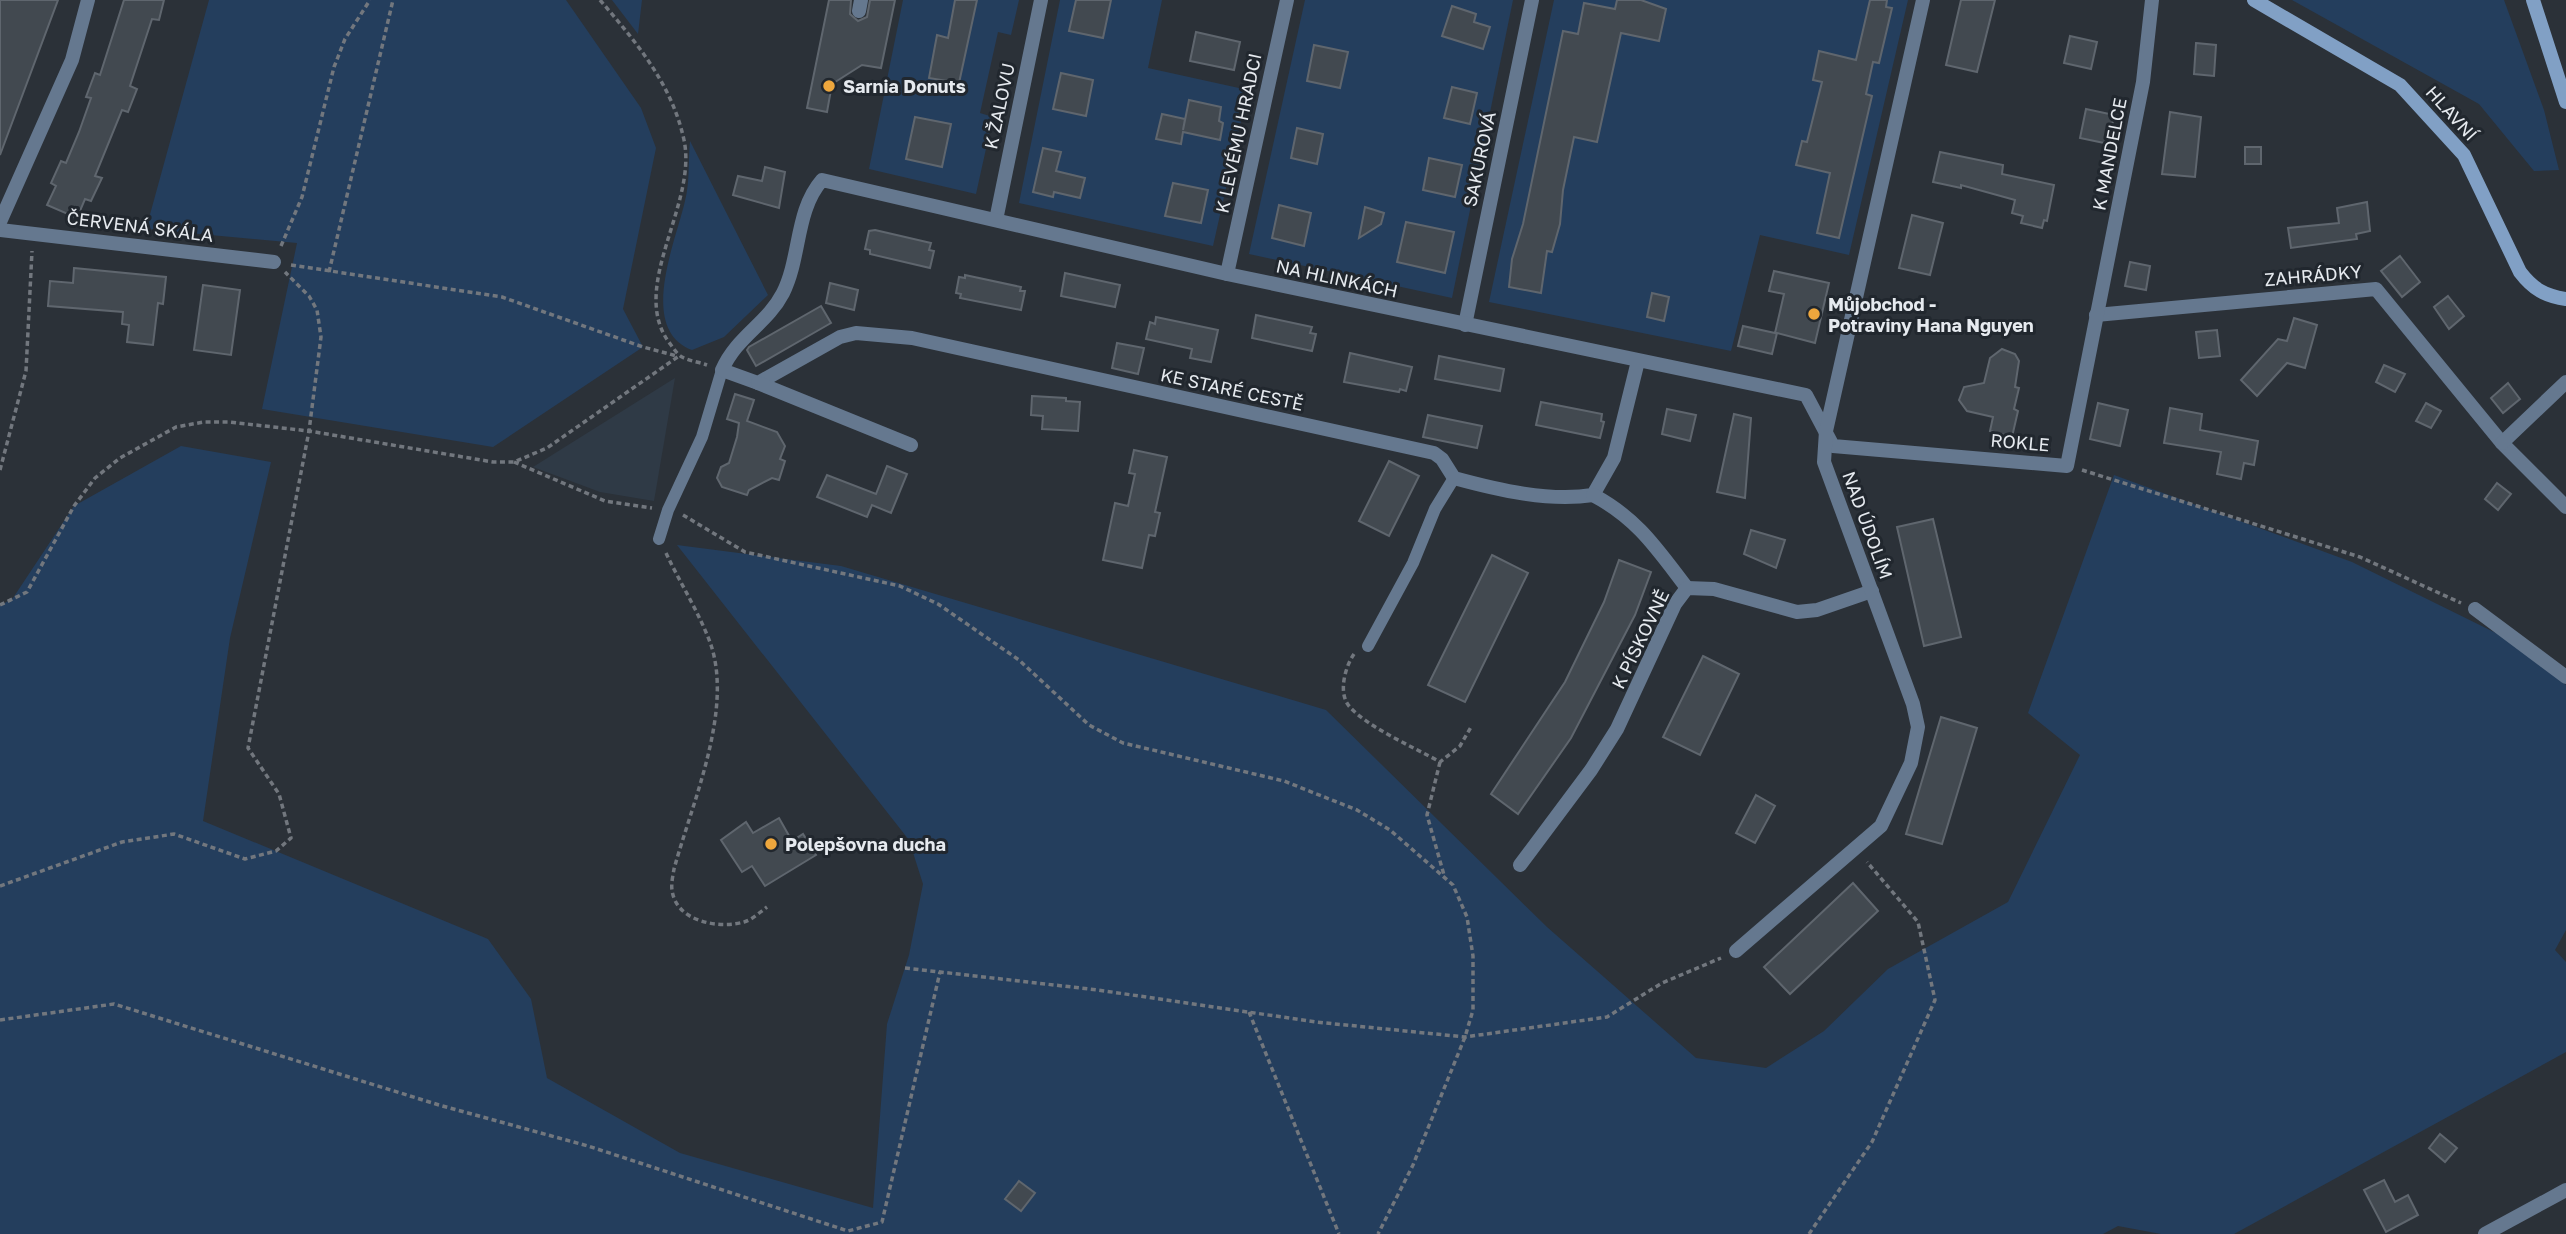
<svg xmlns="http://www.w3.org/2000/svg" width="2566" height="1234" font-family="'Golos Text',sans-serif">
<style>
.built{fill:#2f3a46}
.green{fill:#243e5d}
.building{fill:#424950;stroke:#5f666e;stroke-width:2}
.lines{fill:none;stroke-linecap:round;stroke-linejoin:round}
.path{stroke:#72777e;stroke-width:3.5;stroke-dasharray:5 3.5;stroke-linecap:butt}
.lane{stroke:#65788f;stroke-width:12}
.street{stroke:#65788f;stroke-width:14}
.secondary{stroke:#81a0c5;stroke-width:14}
.poi-dot{fill:#eea73d;stroke:#21272e;stroke-width:2.5}
.labels{text-anchor:middle;dominant-baseline:central;stroke-width:6;stroke-linejoin:round;paint-order:stroke}
.poi-label{font-size:18px;font-weight:bold;fill:#e6eaef;stroke:#21272e;text-anchor:start}
.street-label{font-size:18px;fill:#e6eaef;stroke:#21272e}
</style>
<rect width="100%" height="100%" fill="#2b3138"/>
<polygon class="built" points="675,378 654,501 600,492 533,467"/>
<g class="green">
<polygon points="209,0 566,0 641,108 656,148 623,309 643,347 493,447 262,409 297,243 146,229"/>
<polygon points="612,0 642,0 638,34"/>
<polygon points="903,0 1019,0 1011,35 998,32 980,113 993,117 976,194 869,169"/>
<polygon points="1060,0 1162,0 1148,68 1248,90 1213,246 1019,203"/>
<polygon points="1305,0 1513,0 1452,298 1249,254"/>
<polygon points="1554,0 1908,0 1849,255 1760,235 1731,351 1489,302"/>
<polygon points="2292,0 2504,0 2544,110 2559,170 2534,171 2479,104"/>
<path d="M690 141 768 295 724 337 692 350C637 329 676 241 685 201 690 182 688 161 690 141Z"/>
<polygon points="181,446 271,462 230,638 203,821 488,939 531,999 547,1078 680,1153 873,1208 887,1024 909,955 923,884 909,840 677,545 841,566 1326,710 1547,927 1696,1058 1766,1068 1824,1031 1888,969 2008,902 2080,755 2028,713 2114,475 2352,562 2502,636 2566,685 2566,930 2555,950 2566,962 2566,1052 2234,1234 2161,1234 2118,1226 2103,1234 0,1234 0,606 13,598 74,506"/>
</g>
<g class="building">
<polygon points="0,0 58,0 0,155"/>
<polygon points="124,0 164,0 159,20 152,19 130,86 137,89 128,112 122,110 95,176 102,178 91,201 85,199 77,218 47,205 56,186 51,183 61,161 66,163 79,132 91,98 86,97 95,73 100,75"/>
<polygon points="829,0 851,0 850,14 858,21 867,17 870,0 895,0 881,68 862,65 832,84 827,112 807,108"/>
<polygon points="955,0 977,0 959,83 929,78 937,35 948,38"/>
<polygon points="1076,0 1111,0 1103,38 1069,31"/>
<polygon points="1617,0 1641,0 1666,9 1659,41 1621,33 1597,142 1574,137 1563,190 1560,224 1552,252 1547,251 1541,293 1509,287 1512,259 1523,224 1563,31 1578,34 1584,3 1615,9"/>
<polygon points="1870,0 1887,0 1886,7 1892,8 1879,63 1873,62 1866,94 1872,96 1839,238 1817,233 1830,173 1796,165 1802,141 1807,142 1822,82 1813,80 1819,51 1856,60"/>
<polygon points="1961,0 1995,0 1977,72 1946,65"/>
<polygon points="1452,6 1476,14 1474,22 1490,27 1483,49 1442,36"/>
<polygon points="1196,32 1240,42 1234,70 1190,61"/>
<polygon points="2070,36 2097,42 2091,69 2064,63"/>
<polygon points="2196,43 2216,45 2214,76 2194,74"/>
<polygon points="1314,45 1348,52 1340,88 1307,81"/>
<polygon points="1061,73 1093,80 1086,116 1053,109"/>
<polygon points="1452,87 1477,93 1470,124 1444,118"/>
<polygon points="1189,100 1221,107 1219,121 1223,123 1220,140 1183,132 1181,144 1156,139 1162,114 1185,119 1183,130"/>
<polygon points="2086,109 2114,115 2109,144 2080,138"/>
<polygon points="2170,112 2201,117 2195,177 2162,174"/>
<polygon points="915,117 951,124 942,167 906,159"/>
<polygon points="1297,128 1323,134 1317,164 1291,158"/>
<rect x="2245" y="147" width="16" height="17"/>
<polygon points="1043,148 1061,152 1056,171 1085,178 1080,198 1054,192 1053,197 1033,192"/>
<polygon points="1940,152 2003,165 2002,174 2054,185 2047,221 2044,220 2042,228 2021,223 2023,216 2012,213 2015,200 1961,185 1961,188 1933,182"/>
<polygon points="1429,158 1462,165 1455,197 1423,190"/>
<polygon points="765,167 785,172 779,208 733,195 738,176 762,181"/>
<polygon points="1173,183 1208,190 1201,223 1165,216"/>
<polygon points="2367,202 2370,231 2356,234 2357,239 2291,248 2288,228 2339,223 2337,208"/>
<polygon points="1279,205 1311,213 1304,246 1272,238"/>
<polygon points="1365,207 1384,213 1381,224 1359,238"/>
<polygon points="1912,215 1943,223 1930,275 1899,268"/>
<polygon points="1406,222 1454,232 1445,273 1397,262"/>
<polygon points="875,230 931,243 929,250 934,251 930,268 870,254 870,250 865,249 869,231"/>
<polygon points="2400,256 2420,282 2402,297 2381,271"/>
<polygon points="2130,262 2150,266 2146,290 2125,286"/>
<polygon points="74,268 166,277 163,304 158,303 153,345 127,342 129,325 122,324 123,312 48,306 50,281 73,283"/>
<polygon points="1774,271 1829,283 1815,343 1777,333 1772,354 1738,346 1743,326 1775,333 1784,294 1769,291"/>
<polygon points="1065,273 1120,285 1115,307 1061,296"/>
<polygon points="965,275 1021,287 1020,291 1025,291 1021,310 960,298 961,294 956,293 959,277 965,278"/>
<polygon points="830,283 858,290 854,310 826,303"/>
<polygon points="203,285 240,290 231,355 194,350"/>
<polygon points="1652,293 1669,297 1664,321 1647,317"/>
<polygon points="2448,296 2464,316 2449,329 2434,307"/>
<polygon points="821,306 831,323 756,366 747,350 749,347"/>
<polygon points="1256,315 1312,327 1310,333 1316,334 1312,351 1252,338"/>
<polygon points="1156,317 1218,330 1211,362 1190,358 1192,349 1146,339 1150,322 1155,324"/>
<polygon points="2294,318 2317,325 2305,368 2287,363 2257,396 2241,380 2278,339 2287,341"/>
<polygon points="2217,330 2220,356 2199,358 2196,332"/>
<polygon points="1117,343 1144,348 1138,374 1112,368"/>
<polygon points="2002,349 2015,354 2019,361 2015,387 2019,388 2014,409 2018,411 2012,437 1990,431 1993,417 1967,411 1959,400 1964,387 1984,383 1990,358"/>
<polygon points="1350,353 1412,367 1406,391 1400,389 1399,392 1344,382"/>
<polygon points="1439,356 1504,369 1500,391 1435,379"/>
<polygon points="2384,365 2405,374 2395,392 2376,382"/>
<polygon points="2508,383 2520,399 2503,413 2491,398"/>
<polygon points="735,394 754,400 747,421 777,432 785,446 780,459 785,461 779,480 772,478 749,490 747,495 722,487 717,478 721,467 729,463 737,437 739,423 727,419"/>
<polygon points="1032,396 1066,398 1066,401 1080,402 1078,431 1042,429 1043,416 1031,415"/>
<polygon points="1541,402 1602,414 1601,421 1604,422 1600,438 1536,425"/>
<polygon points="2098,403 2128,410 2120,446 2090,439"/>
<polygon points="2426,403 2441,411 2431,428 2416,421"/>
<polygon points="2170,408 2202,414 2200,430 2258,441 2254,465 2244,463 2241,479 2217,474 2221,452 2164,443"/>
<polygon points="1667,409 1696,415 1690,441 1662,434"/>
<polygon points="1734,414 1751,418 1745,498 1717,492"/>
<polygon points="1428,415 1482,426 1477,448 1423,437"/>
<polygon points="1134,450 1167,457 1155,512 1160,513 1155,536 1149,535 1142,568 1103,560 1115,503 1128,506 1135,474 1129,473"/>
<polygon points="1389,461 1419,476 1389,536 1359,521"/>
<polygon points="887,466 907,474 891,513 872,505 867,517 817,497 827,475 876,494"/>
<polygon points="2497,483 2511,494 2498,510 2485,499"/>
<polygon points="1933,519 1961,637 1924,646 1897,527"/>
<polygon points="1751,530 1785,540 1776,568 1744,554"/>
<polygon points="1492,555 1528,573 1465,702 1428,685"/>
<polygon points="1619,560 1651,572 1635,615 1571,738 1518,814 1491,794 1565,682 1604,602"/>
<polygon points="1703,656 1739,674 1700,755 1663,737"/>
<polygon points="1941,717 1977,728 1942,844 1906,834"/>
<polygon points="1756,795 1775,806 1755,843 1736,833"/>
<polygon points="779,818 792,841 803,834 816,855 765,886 752,866 742,872 721,840 746,822 753,833"/>
<polygon points="1853,883 1878,911 1790,994 1764,967"/>
<polygon points="2440,1134 2457,1148 2445,1162 2429,1148"/>
<polygon points="2384,1180 2395,1202 2408,1195 2418,1215 2386,1232 2364,1190"/>
<polygon points="1019,1181 1035,1193 1021,1211 1005,1199"/>
</g>
<g class="lines">
<g class="path">
<path d="M600 0C636 42 672 84 684 140 698 206 626 289 671 345 674 349 677 354 682 357 689 361 699 362 707 365"/>
<polyline points="281,246 302,197 334,67 345,39 370,0"/>
<polyline points="291,265 502,297 643,347 677,356"/>
<polyline points="329,272 393,0"/>
<polyline points="514,462 605,501 652,508"/>
<polyline points="0,470 26,371 32,251"/>
<polyline points="2082,470 2360,557 2461,603"/>
<polyline points="683,515 745,552 900,586 938,604 1019,660 1089,725 1123,743 1284,781 1357,810 1390,830 1453,885 1467,917 1473,956 1473,1010 1465,1037 1413,1165 1378,1234"/>
<path d="M666 553C680 583 700 614 711 645 733 712 692 803 674 869 673 875 671 884 672 890 676 922 719 929 744 922 752 920 760 912 767 907"/>
<polyline points="0,605 27,592 74,506 95,478 120,458 176,427 204,422 229,422 309,431 493,462 514,462 547,448 679,356"/>
<path d="M1354 654C1345 667 1338 693 1349 706 1368 728 1414 747 1440 762L1460 746 1471 727"/>
<polyline points="1440,762 1427,815 1444,875"/>
<polyline points="0,886 122,842 174,834 245,859 276,851 291,838 279,794 248,748 309,431 321,337 317,310 309,296 285,272"/>
<polyline points="905,968 1098,990 1316,1022 1465,1037 1607,1017 1662,983 1721,958"/>
<polyline points="1249,1012 1339,1234"/>
<polyline points="0,1020 114,1004 439,1105 588,1146 848,1231 882,1222 940,972"/>
<polyline points="1809,1234 1872,1142 1935,1000 1918,922 1867,862"/>
</g>
<g class="lane">
<polyline points="659,539 668,510 702,437 722,370"/>
<polyline points="1368,646 1413,563 1435,509 1454,478"/>
</g>
<g class="street">
<polyline points="859,11 861,0"/>
<polyline points="996,220 1041,0"/>
<polyline points="0,222 72,60 88,0"/>
<polyline points="0,230 274,262"/>
<polyline points="1227,274 1287,0"/>
<polyline points="2096,315 2376,289 2502,443 2566,507"/>
<polyline points="1465,325 1532,0"/>
<path d="M1638 361 1614 458 1593 495C1549 502 1498 490 1454 478L1442 459 1434 453 912 338 856 333 840 337 758 383 722 370C737 336 767 324 783 293 801 257 795 211 822 180L1227 274 1806 395 1833 446 2067 466 2143 82 2152 0"/>
<polyline points="758,383 911,445"/>
<polyline points="2502,443 2566,382"/>
<path d="M1593 495C1638 519 1657 549 1687 588"/>
<polyline points="2475,609 2566,677"/>
<polyline points="1520,865 1591,770 1617,729 1675,604 1687,588 1714,589 1797,612 1817,610 1872,591"/>
<polyline points="1736,951 1881,826 1911,763 1918,727 1913,704 1824,462 1826,431 1923,0"/>
<polyline points="2485,1234 2566,1190"/>
</g>
<g class="secondary">
<path d="M2254 0 2400 85 2464 155 2520 272C2533 289 2545 296 2566 299"/>
<polyline points="2533,0 2566,102"/>
</g>
</g>
<g class="poi-dot">
<circle cx="829" cy="86" r="7"/>
<circle cx="1814" cy="314" r="7"/>
<circle cx="771" cy="844" r="7"/>
</g>
<g class="labels">
<g class="poi-label">
<text x="843" y="86">Sarnia Donuts</text>
<text x="1828" y="304">Můjobchod -<tspan x="1828" dy="21">Potraviny Hana Nguyen</tspan></text>
<text x="785" y="844">Polepšovna ducha</text>
</g>
<g class="street-label">
<text transform="translate(999 106) rotate(-78)">K ŽALOVU</text>
<text transform="translate(2452 113) rotate(48)">HLAVNÍ</text>
<text transform="translate(1238 133) rotate(-78)">K LEVÉMU HRADCI</text>
<text transform="translate(2109 154) rotate(-79)">K MANDELCE</text>
<text transform="translate(1479 159) rotate(-78)">SAKUROVÁ</text>
<text transform="translate(140 226) rotate(7)">ČERVENÁ SKÁLA</text>
<text transform="translate(2313 275) rotate(-5)">ZAHRÁDKY</text>
<text transform="translate(1337 278) rotate(12)">NA HLINKÁCH</text>
<text transform="translate(1232 389) rotate(12)">KE STARÉ CESTĚ</text>
<text transform="translate(2020 442) rotate(5)">ROKLE</text>
<text transform="translate(1868 525) rotate(70)">NAD ÚDOLÍM</text>
<text transform="translate(1640 639) rotate(-64)">K PÍSKOVNĚ</text>
</g>
</g>
</svg>
